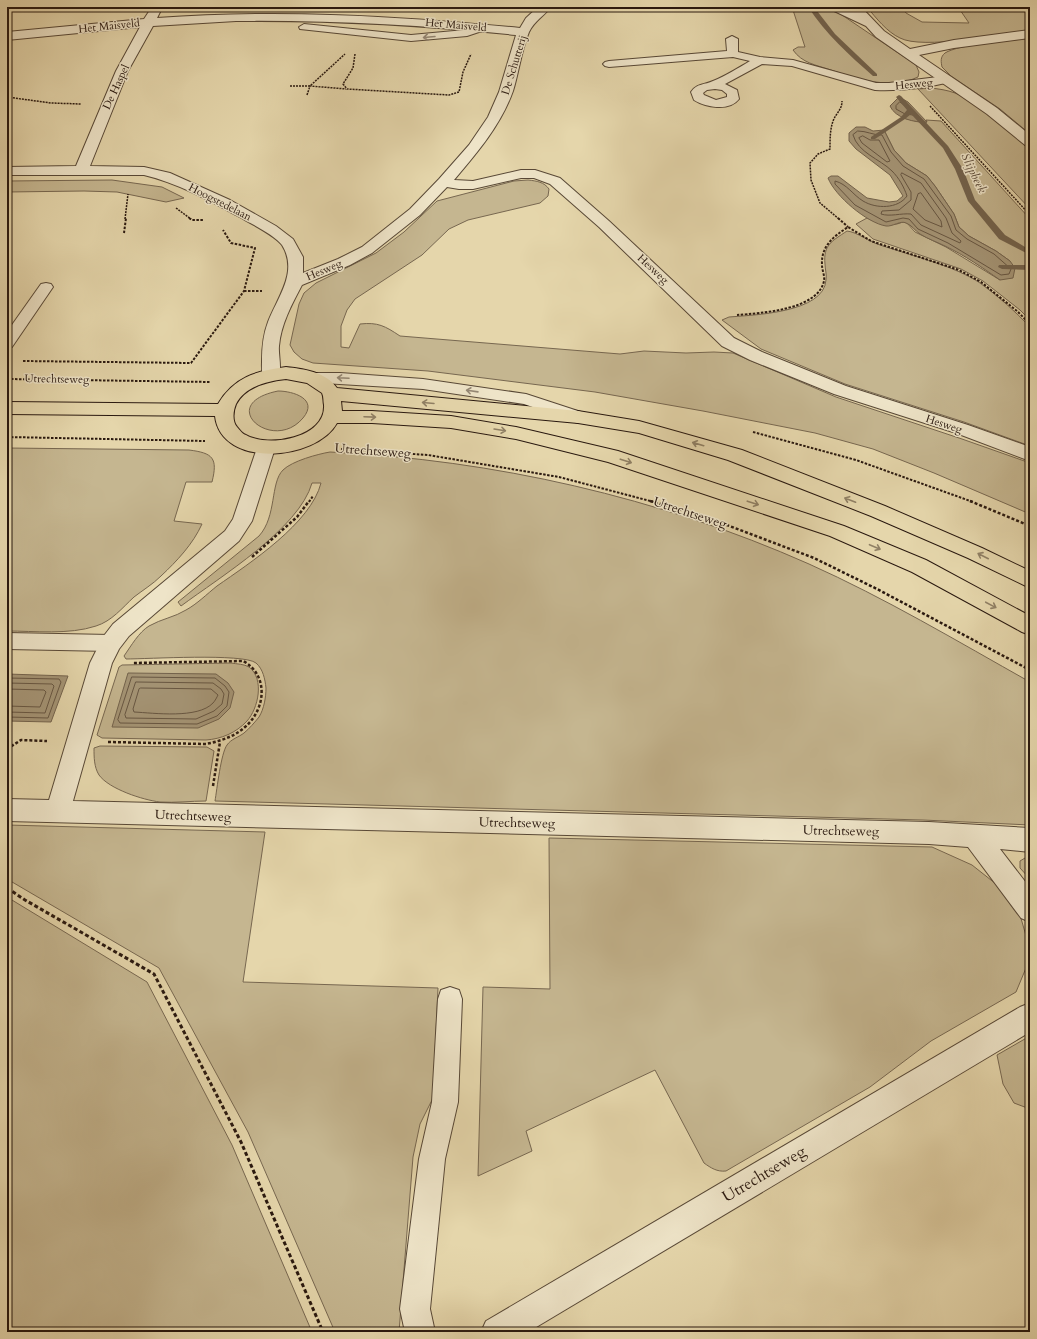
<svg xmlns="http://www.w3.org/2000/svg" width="1037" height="1339" font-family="Cardo,serif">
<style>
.green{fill:#c5b690;stroke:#776750}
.water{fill:#a59576;stroke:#73634d}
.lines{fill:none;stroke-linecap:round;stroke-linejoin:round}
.shore{stroke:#675642;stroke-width:1}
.stream{fill:#73634d;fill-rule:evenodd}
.lane-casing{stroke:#584836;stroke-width:2}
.street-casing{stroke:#584836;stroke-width:2}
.primary-casing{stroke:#29180f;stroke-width:2}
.path-far3{stroke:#29180f;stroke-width:1.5;stroke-dasharray:2 1;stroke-linecap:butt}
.path-far2{stroke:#29180f;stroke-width:2;stroke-dasharray:2.5 1.5;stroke-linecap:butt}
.path-far1{stroke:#29180f;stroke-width:2.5;stroke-dasharray:3 2;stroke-linecap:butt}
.path{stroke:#29180f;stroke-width:3;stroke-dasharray:4 2.5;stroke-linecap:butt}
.lane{fill:#eee4c8;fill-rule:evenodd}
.street{fill:#eee4c8;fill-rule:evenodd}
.primary{fill:#e5d6ab;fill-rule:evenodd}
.oneway{stroke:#958875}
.oneway2{stroke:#908065}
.labels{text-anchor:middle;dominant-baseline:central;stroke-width:3;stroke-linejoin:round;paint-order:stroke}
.far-street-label{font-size:11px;fill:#29180f;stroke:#eee4c8}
.far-water-label{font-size:12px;font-style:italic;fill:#5b4a38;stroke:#eee4c8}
.street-label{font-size:13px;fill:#29180f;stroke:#eee4c8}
.near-street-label{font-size:16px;fill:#29180f;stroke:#eee4c8}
</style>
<rect width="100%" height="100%" fill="#e5d6ab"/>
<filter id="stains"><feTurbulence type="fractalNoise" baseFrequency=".005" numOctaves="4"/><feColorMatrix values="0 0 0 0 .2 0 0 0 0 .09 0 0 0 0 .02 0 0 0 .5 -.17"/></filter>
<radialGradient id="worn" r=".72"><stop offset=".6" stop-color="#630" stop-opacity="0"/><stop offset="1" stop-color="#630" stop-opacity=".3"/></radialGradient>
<g class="green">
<path d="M792 7H828L842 15 916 65 919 72 918 77C890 90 858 79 831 70 816 65 802 63 793 50L798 47H805Z"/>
<path d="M867 7H902L906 13 922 22 969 23 958 7H1030V30C1001 34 923 50 900 38 887 32 876 18 867 7Z"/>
<path d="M1030 38V134L1000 109 951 76 942 67C941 62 940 57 945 53 959 44 1011 41 1030 38Z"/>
<path d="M931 88C939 89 947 90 955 93 980 103 1009 132 1030 150V209L918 89Z"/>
<path d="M903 118 920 122H927L926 120 941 121 1030 219V320L1020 310 983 281 961 269 873 239 856 224 867 218C880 223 889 228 903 222L907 223 915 232 946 247 1000 280 1010 261 996 251 969 236 959 227 954 214 935 186 927 176 906 163 894 150 884 130Z"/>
<polygon points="112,180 162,187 184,198 166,202 117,192 84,191 7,192 7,181"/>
<path d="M528 180C537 181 544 182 549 189L548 196 540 203 468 220 449 229 422 255 355 299 347 310 341 326V347L349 348 360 324C378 322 385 326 400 336L620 354 644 351 686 353 714 352 733 353 836 397 962 439 1030 463V514L934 473 873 449 815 433 703 411 595 392 428 371 313 363 302 359 294 352 290 345 299 304 304 293 316 283 376 253 404 232 437 201 514 181Z"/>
<path d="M847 231C857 232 870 242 880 245 910 255 955 266 980 283 998 296 1015 311 1030 327V446L964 422 845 384 761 349 722 320 729 317C753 315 824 313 826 280 827 275 825 269 825 264 823 245 832 241 847 231Z"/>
<path d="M278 391C293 391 319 399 303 418 273 454 214 404 278 391Z"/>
<path d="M7 448 189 450C213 453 218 458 212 482H186L174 521 202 524C193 544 177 561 161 576 153 584 143 590 134 597 122 608 112 621 96 626 69 635 34 631 7 631Z"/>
<path d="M330 452C494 460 658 497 809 564 885 598 957 641 1030 682V825L923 820 215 801C217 789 221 753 227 745 231 739 239 737 244 733 249 729 255 722 259 717 264 709 266 697 266 688 265 679 263 669 256 663 244 653 147 659 126 659L124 656C131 646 139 632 149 626 161 619 175 617 186 610 197 604 207 594 217 586 250 563 311 523 321 483H312C299 529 220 577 181 606L178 602 259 536C277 516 270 483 283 470 292 461 318 454 330 452Z"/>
<path d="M231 663C237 664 244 664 249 667 265 679 258 709 247 721 236 733 221 739 206 740L102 738 97 735 119 667 122 665Z"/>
<path d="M100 746 207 747 214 751 206 801C191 801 175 803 160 802 143 800 109 789 99 775 94 767 94 757 94 748Z"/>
<polygon points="7,825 265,832 243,982 438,988 433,1098 420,1124 413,1157 399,1332 335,1332 248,1132 159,968 7,879"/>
<path d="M549 838 932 847 972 865 996 884 1020 915 1029 946 1026 968 1016 992 931 1041 870 1087 726 1171C717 1172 711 1168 704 1163L655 1070 526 1131 532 1151 478 1176 483 987 550 989Z"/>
<polygon points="1030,855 1030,879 1020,868 1020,861"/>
<polygon points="7,897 147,982 232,1145 312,1332 7,1332"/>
<polygon points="1030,1036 1030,1109 1014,1103 1003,1084 997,1055"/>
</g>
<g class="water">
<path d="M899 97 908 102 927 122C915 123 895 118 890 106Z"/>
<path d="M856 127H865L873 131 884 130 894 150 906 163 927 176 935 186 954 214 959 227 969 236 996 251 1010 261 1015 268 1013 278 1000 280C983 268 964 255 945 246 937 242 928 239 920 234 915 231 912 225 906 223 901 220 892 227 886 226 867 223 835 196 828 178L831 176H838L867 198 889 202 897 201 903 196 890 175 856 149 849 141V133Z"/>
<polygon points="128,673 216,674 228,683 234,692 230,708 219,719 198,728 112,727"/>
<polygon points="7,674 68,676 51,722 7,721"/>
</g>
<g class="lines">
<g class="shore">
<polygon points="900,102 913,112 913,115 905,114 896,109 896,106"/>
<path d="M858 131C867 131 872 135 882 135L891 152 903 166 924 179 951 216 956 230 967 239 994 254 1011 269 1009 274 1001 275 948 243 918 229 909 219 903 218 886 222 855 205 835 184V181C847 184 853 195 863 201 876 209 898 209 907 196 904 187 899 178 892 171 880 159 858 153 853 135Z"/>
<polygon points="863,136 870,140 879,140 890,161 887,162 862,143 859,138"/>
<path d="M902 173 921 183 946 218 952 233 961 241 960 243 921 225 911 214C901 213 890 217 881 214L882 211 899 210 911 200V192L901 175Z"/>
<polygon points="921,193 941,221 942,227 925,220 913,209 918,194"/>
<polygon points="132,677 215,678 225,686 229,692 227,706 217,716 197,724 120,723 118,720"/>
<polyline points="7,678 59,679 61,682 48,718 7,717"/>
<polygon points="136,682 213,683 221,689 224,694 222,704 214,711 196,719 126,718 125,715"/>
<polyline points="7,683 52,684 54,686 45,713 7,712"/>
<path d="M141 688 211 689 218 695C217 697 215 701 213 703 198 719 154 713 134 712L133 709 139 689Z"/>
<polyline points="7,689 44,690 46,692 40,707 7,706"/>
</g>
<g class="stream">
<path d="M808 7H814L835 34 877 74V76H873C849 55 826 34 808 7Z"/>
<polygon points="899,95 901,96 948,146 963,169 975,200 1005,235 1030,250 1030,255 999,239 968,201 955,169 943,148 911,114 905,119 875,139 871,139 871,137 901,117 907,110 896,97"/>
<polygon points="999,265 1030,265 1030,270 1002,269 998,267"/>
</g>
<defs>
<g id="lane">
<polygon points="304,24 411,35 465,30 481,25 486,28 485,30 467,36 411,41 300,29 299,27"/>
<path d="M732 36 738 39V52L760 57 793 60 876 83H889L946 76 950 78 952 80 950 82C926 88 900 91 875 90L792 66 762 64 725 84 737 90 739 99C729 112 705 107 694 100L691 92C697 83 705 85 713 81 726 76 738 68 750 61L733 57 609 67 605 66 603 64 605 62 609 61 727 51 726 39ZM715 89 722 90 727 94V97L716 100 704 95 703 93 707 90Z"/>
<polygon points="46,283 51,284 53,287 12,347 7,348 7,332 41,284"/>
<polygon points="312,373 340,373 423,379 526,394 584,413 586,417 584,421 578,423 524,404 423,389 306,382 304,378 306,374"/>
<polygon points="7,633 111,635 118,637 121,643 118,649 111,651 7,649"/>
<polygon points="450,987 459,990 462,999 458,1102 445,1159 430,1309 435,1332 405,1332 400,1309 419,1159 432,1102 438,999 441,990"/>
</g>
<g id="street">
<path d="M538 7H551C544 16 534 21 529 32 521 51 519 72 513 91 501 125 477 153 454 180L473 181 521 170H535L560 178 609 221 734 338 762 352 846 386 968 425 1030 447V461L956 433 834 394 750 360 722 346 599 227 550 184 534 178H521L473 189H459L447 187 420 215 372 253 350 265 302 285C292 304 281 324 279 346 278 356 283 370 277 379L271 381 265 379C261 374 262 368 262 361 262 348 263 335 268 322 277 298 299 272 282 245 275 235 248 222 236 215 207 199 177 183 144 175H7V167L76 166 116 71 140 27 7 40V32L144 19 150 10H158L160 12 157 18C278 9 399 16 520 28L526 18ZM236 21C330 20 423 25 516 35L499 92 488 117 469 145 439 179 410 209 362 247 338 259 303 273V257L293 239 276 226 230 200 170 173 144 167 90 166 128 71 153 26Z"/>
<polygon points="828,7 843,7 851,11 848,7 861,7 884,31 910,49 954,40 1030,30 1030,38 954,48 919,55 997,108 1030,135 1030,146 1025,145 987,114 876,37 866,26 830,9"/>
<polygon points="266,441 273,443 275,448 252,521 239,541 129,636 119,649 112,663 73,801 929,822 1030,828 1030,852 1000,849 1030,888 1030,922 1021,918 968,847 929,844 7,821 7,799 49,800 90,663 103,637 113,624 225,531 233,519 257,448 259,443"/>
<polygon points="1030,1003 1030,1032 528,1332 481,1332 486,1321 1020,1007"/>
</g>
<path id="primary" d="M286 367C304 369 326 372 337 388L578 411 639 421 742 450 885 506 982 548 1030 571V588L968 558 871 516 728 460 639 433 578 423 341 401 342 411H372L451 416 516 427 618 451 844 526 926 560 1030 616V635L1022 632 912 572 830 536 608 462 516 439 451 428 372 423H337C316 461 221 469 215 416L7 414V402L218 404C234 377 256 371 286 367ZM286 379 307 383 322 393C324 397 323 401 324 405 326 438 268 448 246 435 242 434 240 430 237 427 232 421 233 411 236 404 245 386 268 381 286 379Z"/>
</defs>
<use href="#lane" class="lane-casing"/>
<use href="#street" class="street-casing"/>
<use href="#primary" class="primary-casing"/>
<g class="path-far3">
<polyline points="355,54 353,68 343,84 347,89 449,95 459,92 463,72 471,54"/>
<polyline points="290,86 310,86 345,54"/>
<polyline points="307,95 310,86 346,89"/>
<polyline points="7,97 51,103 81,104"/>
<polyline points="930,106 1030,215"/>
<polyline points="176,208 191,219"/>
<polyline points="125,219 128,194"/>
<path d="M839 219 820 203 811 180 810 163 818 154 830 149C830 139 830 130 833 121 836 113 842 110 842 101"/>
</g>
<g class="path-far2">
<polyline points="189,218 192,220 203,220"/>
<polyline points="838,218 848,227"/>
<polyline points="124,233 126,218"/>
<polyline points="244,291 262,291"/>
<path d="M737 315C761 313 818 310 824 281 825 276 822 270 822 265 821 246 833 237 848 227L871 241 959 270 981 282 1017 311 1030 324"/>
<polyline points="23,361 191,363 244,291 255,248 231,243 223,230"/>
<polyline points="7,379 210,382"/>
<polyline points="753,432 856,460 973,502"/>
<polyline points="7,437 205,441"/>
<polyline points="341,449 428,455 559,477 654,502"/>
<polyline points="309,502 313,496"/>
</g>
<g class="path-far1">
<polyline points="650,501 703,516 814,558 877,589 1030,670"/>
<polyline points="970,501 1030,526"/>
<polyline points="252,557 297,517 309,501"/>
<path d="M108 742 206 744C220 741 234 737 245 727 266 709 269 675 243 661L133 663"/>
<polyline points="7,749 21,740 47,741"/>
<polyline points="213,786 220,742"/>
</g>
<polyline class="path" points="7,888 25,900 154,974 241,1142 323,1332"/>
<use href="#lane" class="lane"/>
<use href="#street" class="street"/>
<use href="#primary" class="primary"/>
</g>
<defs><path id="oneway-shaft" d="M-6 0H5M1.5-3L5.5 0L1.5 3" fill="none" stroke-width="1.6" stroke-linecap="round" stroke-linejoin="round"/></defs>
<g class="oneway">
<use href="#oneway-shaft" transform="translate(429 37) rotate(175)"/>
<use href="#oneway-shaft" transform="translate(343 378) rotate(-177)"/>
<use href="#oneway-shaft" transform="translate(472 391) rotate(-172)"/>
</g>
<g class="oneway2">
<use href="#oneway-shaft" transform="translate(428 403) rotate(-175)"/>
<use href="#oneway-shaft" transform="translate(370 417) rotate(2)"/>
<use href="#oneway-shaft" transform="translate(500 430) rotate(9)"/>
<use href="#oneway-shaft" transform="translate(698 444) rotate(-164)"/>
<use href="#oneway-shaft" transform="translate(626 461) rotate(18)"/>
<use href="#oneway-shaft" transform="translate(850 500) rotate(-159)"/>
<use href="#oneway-shaft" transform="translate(753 503) rotate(18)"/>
<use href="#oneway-shaft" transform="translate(875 547) rotate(23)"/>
<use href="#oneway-shaft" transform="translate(983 556) rotate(-153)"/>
<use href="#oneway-shaft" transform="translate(991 605) rotate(28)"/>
</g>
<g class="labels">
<g class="far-street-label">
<text transform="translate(456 25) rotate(5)">Het Maisveld</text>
<text transform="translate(109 26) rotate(-6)">Het Maisveld</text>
<text transform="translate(514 65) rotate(-73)">De Schutterij</text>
<text transform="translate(914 84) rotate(-6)">Hesweg</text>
<text transform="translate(116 87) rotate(-65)">De Haspel</text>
<text transform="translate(220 202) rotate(27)">Hoogstedelaan</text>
<text transform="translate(653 269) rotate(43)">Hesweg</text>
<text transform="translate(324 270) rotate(-23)">Hesweg</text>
<text transform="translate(57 379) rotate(1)">Utrechtseweg</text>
<text transform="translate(944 424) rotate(18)">Hesweg</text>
</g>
<g class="far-water-label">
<text transform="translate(974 173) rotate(64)">Slijpbeek</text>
</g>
<g class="street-label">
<text transform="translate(373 451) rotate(4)">Utrechtseweg</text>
<text transform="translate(690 513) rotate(18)">Utrechtseweg</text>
<text transform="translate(193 816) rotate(2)">Utrechtseweg</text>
<text transform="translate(517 823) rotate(1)">Utrechtseweg</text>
<text transform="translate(841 831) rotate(1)">Utrechtseweg</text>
</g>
<g class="near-street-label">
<text transform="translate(764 1174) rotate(-31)">Utrechtseweg</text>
</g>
</g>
<rect width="1037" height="1339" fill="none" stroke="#e5d6ab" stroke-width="24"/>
<rect x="8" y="8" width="1021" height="1323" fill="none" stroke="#29180f" stroke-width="2"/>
<rect x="12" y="12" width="1013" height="1315" fill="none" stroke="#29180f"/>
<rect width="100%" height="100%" filter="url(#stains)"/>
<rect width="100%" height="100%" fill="url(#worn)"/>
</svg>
